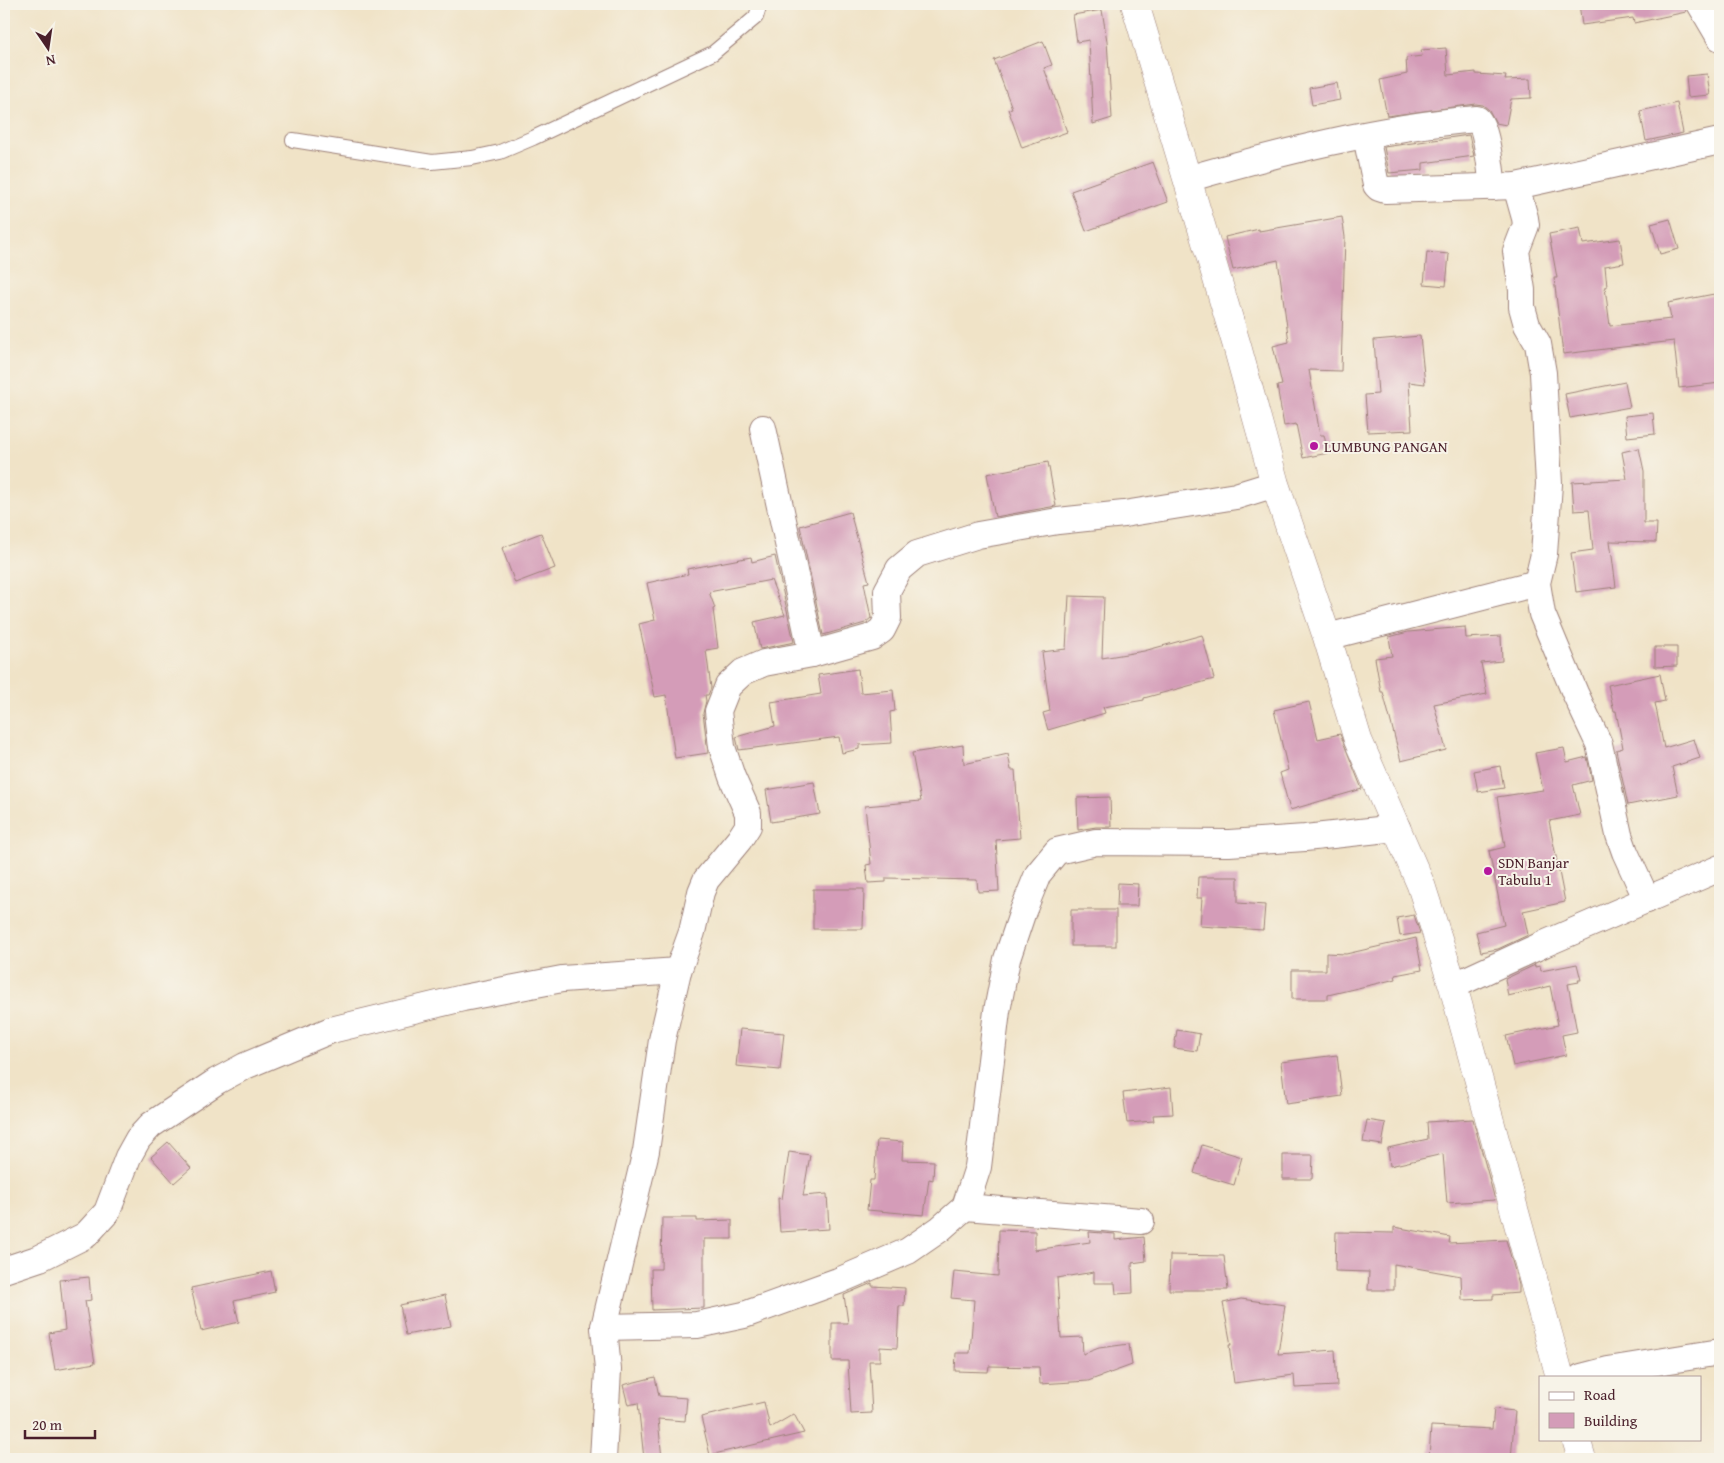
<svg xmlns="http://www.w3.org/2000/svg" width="1724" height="1463" font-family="'Gentium Book Plus',serif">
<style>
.building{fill:#d49cb8}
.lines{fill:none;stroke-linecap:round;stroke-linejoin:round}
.lane-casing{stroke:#9d8179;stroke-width:16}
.street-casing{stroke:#9d8179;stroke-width:28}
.secondary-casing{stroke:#9d8179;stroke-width:29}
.lane{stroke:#fff;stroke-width:14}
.street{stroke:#fff;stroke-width:26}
.secondary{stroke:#fff;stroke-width:28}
.poi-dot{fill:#b5179e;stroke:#f7f3e8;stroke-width:2}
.labels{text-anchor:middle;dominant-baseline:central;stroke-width:4;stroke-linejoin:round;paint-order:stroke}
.poi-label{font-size:15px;fill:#4a1f2b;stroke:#f7f3e8;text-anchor:start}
</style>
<rect width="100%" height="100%" fill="#f7f3e8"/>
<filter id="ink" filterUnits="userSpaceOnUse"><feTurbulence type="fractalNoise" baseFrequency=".02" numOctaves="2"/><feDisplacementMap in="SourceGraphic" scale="10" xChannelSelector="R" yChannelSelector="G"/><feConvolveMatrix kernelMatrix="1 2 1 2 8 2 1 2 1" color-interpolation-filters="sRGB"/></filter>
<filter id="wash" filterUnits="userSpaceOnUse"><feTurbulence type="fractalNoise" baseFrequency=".0096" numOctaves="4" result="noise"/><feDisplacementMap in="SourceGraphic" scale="20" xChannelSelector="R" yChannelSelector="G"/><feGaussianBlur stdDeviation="1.12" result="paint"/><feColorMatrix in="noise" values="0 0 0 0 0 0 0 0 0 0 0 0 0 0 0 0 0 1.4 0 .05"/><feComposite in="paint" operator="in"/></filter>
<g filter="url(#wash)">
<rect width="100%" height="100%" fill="#f0e3c7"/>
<g id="blocks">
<g class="building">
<polygon points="1579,4 1685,4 1686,12 1634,23 1633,18 1582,25"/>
<polygon points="1102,10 1107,41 1112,118 1093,124 1089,40 1077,42 1073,15"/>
<polygon points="1043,41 1052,65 1044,68 1067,132 1022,148 1008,109 1012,108 994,60"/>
<polygon points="1446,48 1448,75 1476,72 1476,74 1506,76 1505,80 1530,79 1531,98 1511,99 1506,125 1496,123 1489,110 1483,105 1476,104 1387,116 1380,80 1407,74 1406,58 1422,56 1421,50"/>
<polygon points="1707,74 1710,95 1688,97 1686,76"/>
<polygon points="1337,83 1340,100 1312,105 1309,88"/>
<polygon points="1677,103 1683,133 1646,141 1640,111"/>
<polygon points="1469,135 1474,156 1423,163 1423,170 1389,173 1384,147"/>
<polygon points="1153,162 1168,202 1086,231 1071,191"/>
<polygon points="1342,217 1345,237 1341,371 1309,370 1320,435 1324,435 1328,453 1303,458 1296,424 1284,426 1277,386 1282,385 1273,346 1289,342 1278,260 1233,270 1225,237 1259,229 1259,231"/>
<polygon points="1670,219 1679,249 1660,254 1651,224"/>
<polygon points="1580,228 1583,244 1620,239 1624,263 1605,266 1607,287 1605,287 1610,326 1671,319 1668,303 1714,294 1720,328 1720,383 1679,388 1674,341 1563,354 1554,278 1557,278 1549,234"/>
<polygon points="1427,252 1449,254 1446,286 1424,284"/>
<polygon points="1420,336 1425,384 1409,382 1412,430 1368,432 1365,395 1378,394 1374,340"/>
<polygon points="1625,382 1630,407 1570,418 1565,394"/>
<polygon points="1653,413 1655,434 1627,437 1625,416"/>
<polygon points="1639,448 1644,471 1644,523 1657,523 1656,542 1610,541 1616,587 1576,592 1571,553 1593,550 1589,510 1574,511 1572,482 1627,479 1622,452"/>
<polygon points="1048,462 1056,506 995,517 987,474"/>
<polygon points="850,512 869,582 864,583 871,618 865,623 823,635 800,526"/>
<polygon points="541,533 555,568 515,583 502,548"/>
<polygon points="775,556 794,642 760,649 754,622 785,615 771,580 709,592 715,608 713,609 718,648 706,650 711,688 708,695 705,695 706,701 703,713 708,753 675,758 666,695 655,697 639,624 655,620 647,583 688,574 687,569 751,557 752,562"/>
<polygon points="1069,596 1104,597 1102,658 1144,651 1202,635 1214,679 1144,698 1144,700 1103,707 1105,713 1048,730 1043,713 1050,711 1042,652 1066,649"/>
<polygon points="1465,627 1466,638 1501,636 1502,661 1481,663 1487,694 1434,704 1446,750 1401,761 1383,692 1381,692 1375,658 1392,656 1389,637 1408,632"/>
<polygon points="1655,647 1677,647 1677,666 1655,667"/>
<polygon points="858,669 861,693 893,690 895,711 890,712 892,743 859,745 859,749 842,753 839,737 739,750 736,737 775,726 771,702 821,694 818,675"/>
<polygon points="1660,674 1665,701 1655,703 1664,748 1694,739 1700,758 1672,767 1678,795 1628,805 1616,750 1623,748 1616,711 1614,711 1608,685"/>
<polygon points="1309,702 1318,739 1340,734 1362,789 1290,810 1280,773 1288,770 1274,710"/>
<polygon points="963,745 964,764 1008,754 1011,770 1015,770 1020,838 996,840 999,891 978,892 977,880 886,878 886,882 868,883 866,865 871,864 865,806 921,801 912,753"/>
<polygon points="1564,748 1567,762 1587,757 1592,780 1573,785 1580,815 1549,821 1565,902 1523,911 1528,935 1498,949 1481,952 1476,932 1504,925 1489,851 1505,847 1497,797 1543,790 1535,753"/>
<polygon points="1500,766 1504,788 1478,792 1474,771"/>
<polygon points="814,782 820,814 771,822 766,790"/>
<polygon points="1110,797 1111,827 1096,827 1078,830 1077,798"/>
<polygon points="1198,877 1238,877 1238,903 1265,905 1263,930 1200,926 1202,898 1197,898"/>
<polygon points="1118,883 1138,884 1137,906 1117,906"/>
<polygon points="813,889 864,889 863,929 813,929"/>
<rect x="1071" y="910" width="45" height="36"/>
<polygon points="1414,915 1420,933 1400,936 1397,918"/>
<polygon points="1416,938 1422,970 1395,975 1396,979 1328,995 1328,999 1292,999 1292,970 1326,970 1326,953 1346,954"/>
<polygon points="1577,964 1581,980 1578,980 1579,982 1568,984 1577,1032 1562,1035 1566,1055 1513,1066 1506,1036 1558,1025 1550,986 1508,996 1505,979 1535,965 1535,967 1540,966 1541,971"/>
<polygon points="740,1029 784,1033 780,1070 736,1066"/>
<polygon points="1177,1030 1200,1034 1197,1051 1174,1048"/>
<polygon points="1337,1055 1342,1096 1286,1104 1281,1062"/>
<polygon points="1171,1087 1173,1114 1153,1115 1154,1121 1127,1123 1123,1093"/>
<polygon points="1473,1119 1495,1200 1447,1203 1443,1154 1390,1166 1388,1148 1428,1139 1427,1122"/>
<polygon points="1367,1120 1386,1123 1382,1145 1363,1142"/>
<polygon points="877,1140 903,1142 902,1160 934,1161 933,1180 929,1179 924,1215 867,1210 870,1180 874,1180"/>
<polygon points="168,1142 191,1168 174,1183 151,1157"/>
<polygon points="1202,1145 1242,1157 1234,1185 1194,1173"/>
<polygon points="789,1152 810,1155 803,1196 827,1194 829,1229 780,1232 778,1198 782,1199"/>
<polygon points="1283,1155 1313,1155 1312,1179 1283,1179"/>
<polygon points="662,1218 697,1218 697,1221 732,1220 732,1239 704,1239 704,1308 652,1310 651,1269 661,1269"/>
<polygon points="1394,1227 1450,1237 1449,1243 1506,1240 1519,1285 1519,1293 1493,1295 1493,1299 1462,1300 1461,1276 1394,1264 1394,1290 1368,1290 1369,1272 1335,1271 1336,1232 1394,1233"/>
<polygon points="999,1230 1035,1231 1035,1250 1090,1242 1089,1232 1115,1234 1115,1240 1144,1237 1146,1261 1132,1263 1133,1293 1116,1294 1115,1283 1094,1283 1094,1272 1057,1278 1061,1338 1082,1337 1083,1354 1099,1348 1129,1344 1132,1365 1088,1381 1040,1384 1039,1367 989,1366 988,1372 955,1371 956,1353 970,1353 974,1300 951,1298 954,1272 998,1276"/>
<polygon points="1170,1255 1224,1256 1228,1290 1169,1290"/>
<polygon points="271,1271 275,1292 234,1301 239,1322 201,1331 191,1288"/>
<polygon points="89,1277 91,1300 85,1301 95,1363 55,1370 49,1333 65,1330 60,1280"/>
<polygon points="872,1283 872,1286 905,1288 904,1306 899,1306 897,1348 880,1347 880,1361 869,1361 872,1413 851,1414 848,1361 832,1361 832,1323 848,1323 844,1295"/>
<polygon points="445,1295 451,1326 406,1335 400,1305"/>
<polygon points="1241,1299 1285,1305 1278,1354 1335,1350 1337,1386 1295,1388 1294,1375 1234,1383 1229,1345 1231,1345 1223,1303"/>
<polygon points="655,1377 659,1396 687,1398 685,1421 658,1419 662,1459 644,1459 638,1403 628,1405 623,1385"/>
<polygon points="764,1402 770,1428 794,1414 804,1433 710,1455 701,1417"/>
<polygon points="1494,1409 1515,1411 1511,1459 1429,1459 1431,1426 1492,1429"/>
</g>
</g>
</g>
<g filter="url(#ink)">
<use href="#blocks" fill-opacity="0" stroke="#9d8179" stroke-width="1"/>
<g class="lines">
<defs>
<polyline id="lane" points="293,140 432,162 472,158 500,152 533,138 713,53 756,17 760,4"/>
<g id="street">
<polyline points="1700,4 1720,38"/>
<polyline points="1366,136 1376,185 1379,188 1385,190 1516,186 1720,141"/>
<path d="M1187 179C1281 152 1380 127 1477 119 1487 127 1491 173 1493 187"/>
<polyline points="1516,186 1525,218 1526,225 1516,251 1522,290 1522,307 1527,325 1538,344 1543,373 1549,484 1544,554 1537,583 1542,614 1575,693 1599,744 1619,835 1625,852 1647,900"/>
<polyline points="763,428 812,654"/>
<polyline points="1327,637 1537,583"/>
<polyline points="1453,986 1544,944 1720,868"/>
<polyline points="965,1207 1141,1221"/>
<polyline points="4,1270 40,1258 86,1235 107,1212 128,1157 138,1139 151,1125 217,1081 245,1066 331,1030 463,998 562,979 678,971"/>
<polyline points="604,1327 697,1325 744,1315 838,1281 908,1251 940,1229 965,1207 978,1167 997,1011 1007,959 1023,911 1038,874 1057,851 1096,842 1229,843 1305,838 1397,828"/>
<polyline points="1581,1377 1608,1370 1720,1352"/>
<polyline points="603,1459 608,1370 604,1327 646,1151 662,1040 678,971 692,932 701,892 706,880 739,840 748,826 748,813 732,777 722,747 718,711 728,686 743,672 764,663 812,654 872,637 882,630 888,618 887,591 899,569 917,554 978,535 1058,521 1124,514 1236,496 1275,484"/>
</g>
<g id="secondary">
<polyline points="1135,4 1237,346 1275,484 1327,637 1358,740 1421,885 1453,986 1560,1377"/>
<polyline points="1576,1439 1582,1459"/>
</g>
</defs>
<use href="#lane" class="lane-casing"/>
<use href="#street" class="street-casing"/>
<use href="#secondary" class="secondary-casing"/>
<use href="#lane" class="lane"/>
<use href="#street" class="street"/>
<use href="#secondary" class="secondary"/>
</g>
</g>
<g class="poi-dot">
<circle cx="1314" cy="446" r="5"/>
<circle cx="1488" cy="871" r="5"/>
</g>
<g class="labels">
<g class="poi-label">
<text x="1324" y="446">LUMBUNG PANGAN</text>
<text x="1498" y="862">SDN Banjar<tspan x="1498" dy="17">Tabulu 1</tspan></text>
</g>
</g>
<rect width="1724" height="1463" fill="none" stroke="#f7f3e8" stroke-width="20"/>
<rect x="1539" y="1376" width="162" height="65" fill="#f7f3e8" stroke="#b29e9c"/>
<rect x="1549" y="1392" width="25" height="8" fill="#ffffff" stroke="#b29e9c"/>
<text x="1584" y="1400" font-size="15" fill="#4a1f2b">Road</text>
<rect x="1549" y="1413" width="25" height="15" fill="#d49cb8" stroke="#b29e9c"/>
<text x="1584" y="1426" font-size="15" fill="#4a1f2b">Building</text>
<g transform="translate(48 48) rotate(167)" stroke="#f7f3e8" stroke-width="4" paint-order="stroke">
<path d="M0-4L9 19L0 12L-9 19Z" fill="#4a1f2b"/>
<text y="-8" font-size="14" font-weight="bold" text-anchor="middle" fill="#4a1f2b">N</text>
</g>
<path d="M25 1430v8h70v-8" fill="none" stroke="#4a1f2b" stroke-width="2.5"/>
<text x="32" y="1430" font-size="15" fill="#4a1f2b" stroke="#f7f3e8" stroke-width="4" paint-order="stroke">20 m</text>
</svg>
